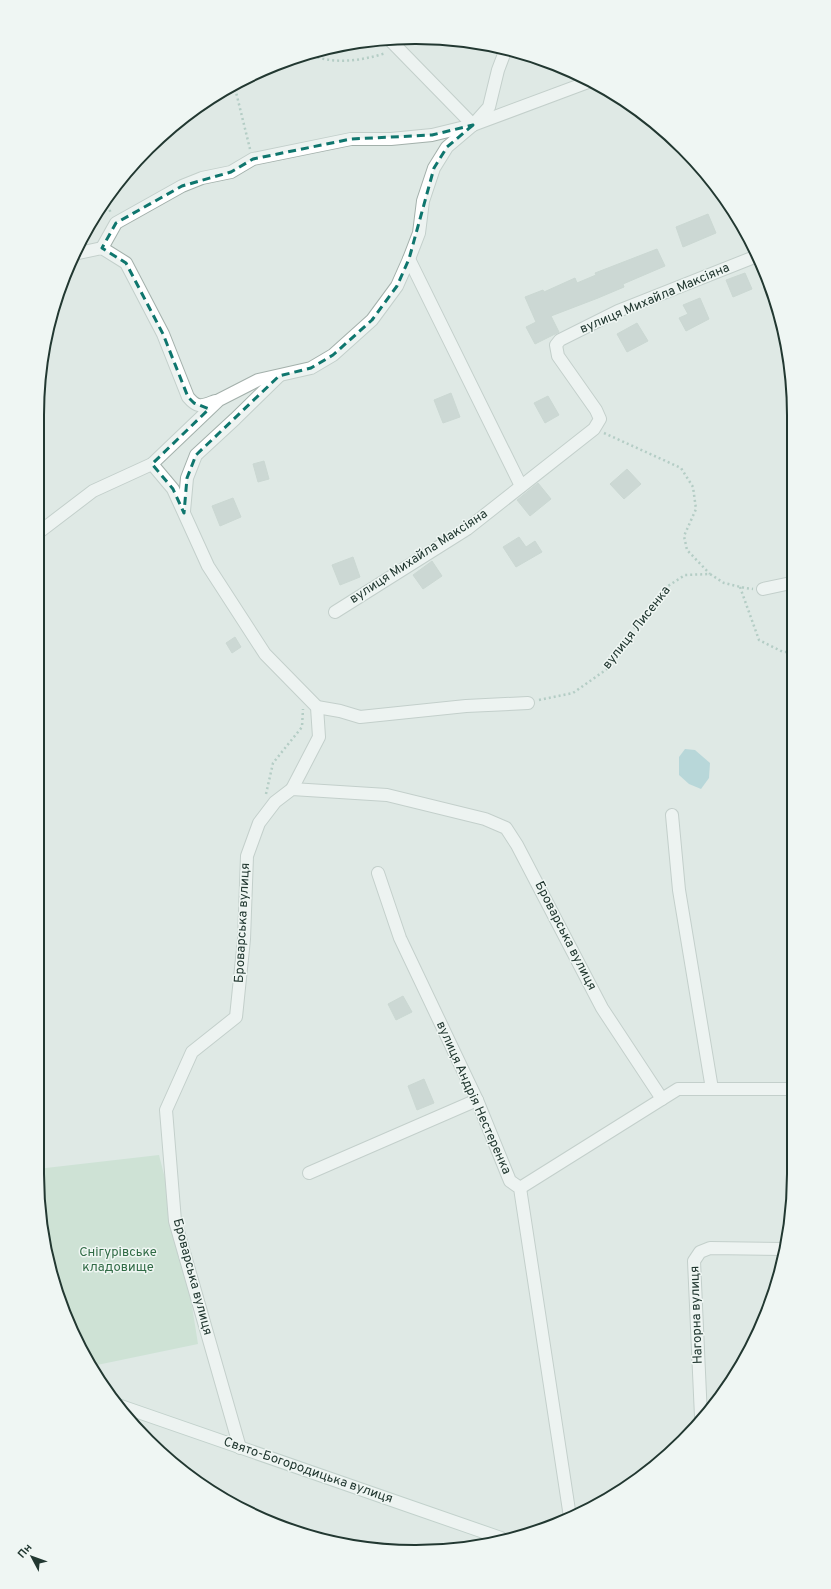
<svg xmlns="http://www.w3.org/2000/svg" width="831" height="1589" font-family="Overpass,sans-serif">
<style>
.green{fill:#bad9c2}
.water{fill:#8bc2ca}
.building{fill:#b5c4be;stroke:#b3c2bb}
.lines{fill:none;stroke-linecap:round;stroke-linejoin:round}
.street-casing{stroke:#a3b0ab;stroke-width:14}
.secondary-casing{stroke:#a0b4ac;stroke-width:14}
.path{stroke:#82aa9d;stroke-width:2.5;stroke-dasharray:2 3;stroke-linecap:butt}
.street{stroke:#fff;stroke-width:12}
.secondary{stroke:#fff;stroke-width:12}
.marked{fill:none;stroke:#0f766e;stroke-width:3;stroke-dasharray:8 5;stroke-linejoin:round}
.labels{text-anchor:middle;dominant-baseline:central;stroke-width:3;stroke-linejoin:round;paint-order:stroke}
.street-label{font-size:13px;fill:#223831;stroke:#eff6f3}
.park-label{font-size:13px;fill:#306b45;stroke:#eff6f3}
.rim{fill:none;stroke:#223831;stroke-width:2}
</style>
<rect width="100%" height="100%" fill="#dfe9e5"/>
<polygon class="green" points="159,1155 183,1249 198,1344 97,1365 55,1282 37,1169"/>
<polygon class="water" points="685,749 695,750 710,763 709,778 701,789 689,784 679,775 679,757"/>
<g class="building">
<polygon points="708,214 716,233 683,247 676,227"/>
<polygon points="657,249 665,266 623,284 624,287 598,298 551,316 559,332 535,344 526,327 536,322 525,297 543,290 544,292 575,278 577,283 596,275 595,273"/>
<polygon points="745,273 752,289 733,297 726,280"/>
<polygon points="700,298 709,319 686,331 679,318 688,314 683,305"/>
<polygon points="637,323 648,341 627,352 617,334"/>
<polygon points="451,393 460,417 443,423 434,400"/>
<polygon points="548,396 559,415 545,423 534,403"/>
<polygon points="264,461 269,479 258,482 253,464"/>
<polygon points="627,469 641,484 624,499 610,484"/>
<polygon points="538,483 551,499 530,516 517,500"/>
<polygon points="233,498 241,517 220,526 212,506"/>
<polygon points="519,537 526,547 535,541 542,552 516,567 503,547"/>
<polygon points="353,557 360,577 340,585 332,565"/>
<polygon points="432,561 442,576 423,589 413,575"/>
<polygon points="235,637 241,647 232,653 226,643"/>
<polygon points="403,996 412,1012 396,1020 388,1004"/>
<polygon points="424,1079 434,1103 417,1110 408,1086"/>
</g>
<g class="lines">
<defs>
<g id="street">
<polyline points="389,39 473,125"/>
<polyline points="102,248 116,223 182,186 202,178 231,172 253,159 351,139 391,139 432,135 473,125 591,81"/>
<path d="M74 254 102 248 126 263 163 334 188 397C198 409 202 406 215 401"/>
<polyline points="409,259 521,486"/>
<polyline points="152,464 173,489 208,566 265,654 317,707 319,737 292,789"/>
<polyline points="184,511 187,478 196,455 235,419 279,376"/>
<polyline points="38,533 93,491 152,464 219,400 258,380 311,368 333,355 372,320 397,286 409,259 419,233 423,201 434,168 447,147 473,125 489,107 498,70 506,49"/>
<polyline points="763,589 791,583"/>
<polyline points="335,612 467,529 594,429 600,419 596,410 558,356 556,345 560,340 618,311 757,256"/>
<polyline points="317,707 340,711 360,717 466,706 528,703"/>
<polyline points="672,815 679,890 712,1089"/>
<polyline points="378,873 400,938 477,1100 510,1181 520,1188 570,1517"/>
<polyline points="309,1173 477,1100"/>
<polyline points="520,1188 662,1099"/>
<polyline points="701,1417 694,1261 700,1252 710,1248 785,1249"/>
<polyline points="240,1448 175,1221 166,1110 192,1052 236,1017 244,939 247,856 259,823 275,802 292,789 387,795 485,819 506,828 517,845 602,1008 662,1099 678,1089 793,1089"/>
</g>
<polyline id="secondary" points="115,1404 501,1538"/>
</defs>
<use href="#street" class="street-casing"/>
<use href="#secondary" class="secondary-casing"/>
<g class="path">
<path d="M308 54C334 65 360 61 386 53"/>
<polyline points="234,84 250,149"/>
<polyline points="105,201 111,213"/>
<polyline points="604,433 681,468 693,487 696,509 684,536 687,550 710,574"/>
<polyline points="740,587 759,640 783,652 792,652"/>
<polyline points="539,700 573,693 607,669 623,642 668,586 685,575 710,574 724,583 745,588 753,589"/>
<polyline points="266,794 273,763 302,727 303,709"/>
</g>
<use href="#street" class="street"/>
<use href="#secondary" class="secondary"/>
</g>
<path d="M0 0H831V1589H0ZM473 125 447 147 434 168 409 259 397 286 372 320 333 355 311 368 279 376 196 455 187 478 184 513 173 489 152 464 209 409 194 403 188 397 163 334 126 263 102 248 116 223 182 186 231 172 253 159 351 139 432 135Z" fill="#dfe9e5" fill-opacity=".55" fill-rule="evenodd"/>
<path class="marked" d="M473 125 447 147 434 168 409 259 397 286 372 320 333 355 311 368 279 376 196 455 187 478 184 513 173 489 152 464 209 409 194 403 188 397 163 334 126 263 102 248 116 223 182 186 231 172 253 159 351 139 432 135Z"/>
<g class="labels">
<g class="street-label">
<text transform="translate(655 299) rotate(-23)">вулиця Михайла Максіяна</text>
<text transform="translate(419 557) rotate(-33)">вулиця Михайла Максіяна</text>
<text transform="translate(637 628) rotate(-52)">вулиця Лисенка</text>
<text transform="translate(243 923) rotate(-87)">Броварська вулиця</text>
<text transform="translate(565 936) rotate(63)">Броварська вулиця</text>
<text transform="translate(473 1098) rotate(66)">вулиця Андрія Нестеренка</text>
<text transform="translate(192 1277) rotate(75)">Броварська вулиця</text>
<text transform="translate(697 1315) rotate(-92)">Нагорна вулиця</text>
<text transform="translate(308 1471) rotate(19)">Свято-Богородицька вулиця</text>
</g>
<g class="park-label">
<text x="118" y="1253">Снігурівське<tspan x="118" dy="15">кладовище</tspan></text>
</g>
</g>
<path d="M0 0H831V1589H0ZM415 44H416A371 371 0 0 1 787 415V1174A371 371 0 0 1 416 1545H415A371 371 0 0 1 44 1174V415A371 371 0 0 1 415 44Z" fill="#eff6f3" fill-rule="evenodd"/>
<path class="rim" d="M415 44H416A371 371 0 0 1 787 415V1174A371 371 0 0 1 416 1545H415A371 371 0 0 1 44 1174V415A371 371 0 0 1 415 44Z"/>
<g transform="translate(32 1557) rotate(311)" stroke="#eff6f3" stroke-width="3" paint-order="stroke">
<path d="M0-3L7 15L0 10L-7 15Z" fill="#223831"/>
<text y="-6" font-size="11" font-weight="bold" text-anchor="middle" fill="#223831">Пн</text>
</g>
</svg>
